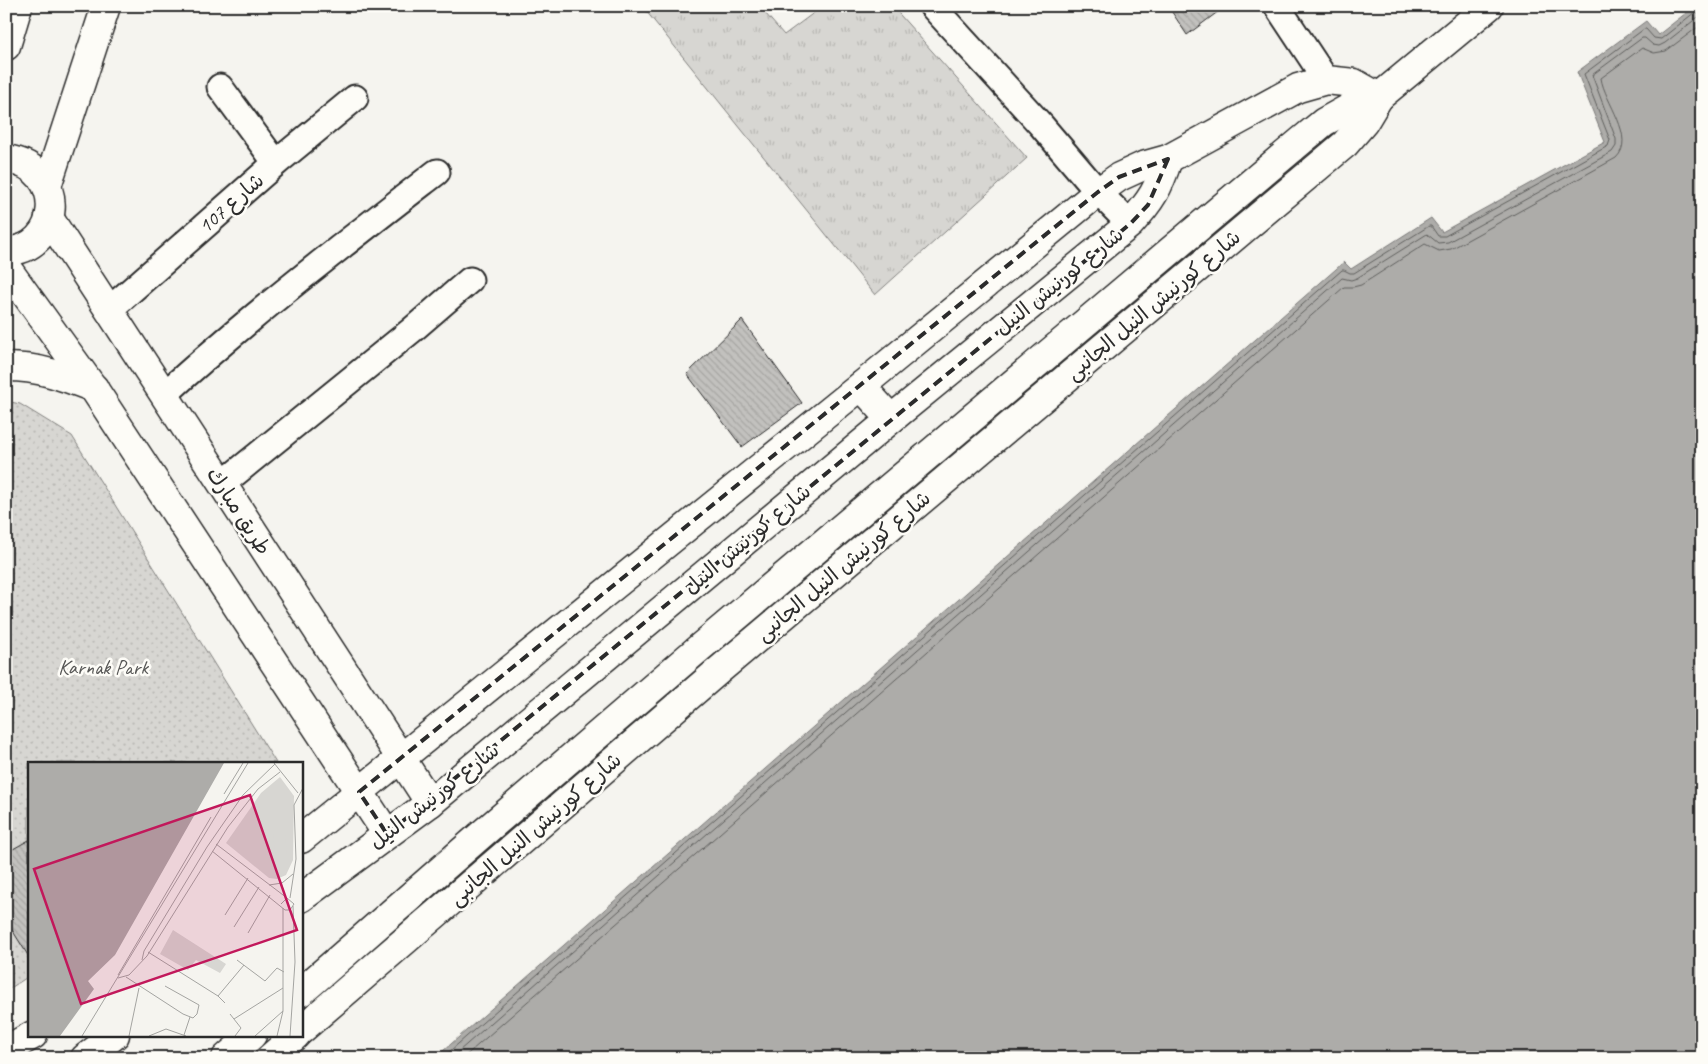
<svg xmlns="http://www.w3.org/2000/svg" width="1708" height="1064" font-family="Caveat,'Playpen Sans Arabic',sans-serif">
<style>
.grass{fill:url(#grass-tufts);stroke:#81807e}
.park{fill:url(#park-dots);stroke:#81807e}
.water{fill:#adaca9;stroke:#797877}
.lines{fill:none;stroke-linecap:round;stroke-linejoin:round}
.shore{stroke:#5f5f5d;stroke-width:1}
.building{fill:url(#building-back-hatch);stroke:#2b2b2b}
.minor-casing{stroke:#2b2b2b;stroke-width:29}
.tertiary-casing{stroke:#2b2b2b;stroke-width:31}
.secondary-casing{stroke:#2b2b2b;stroke-width:31}
.minor{stroke:#fdfcf7;stroke-width:25}
.tertiary{stroke:#fdfcf7;stroke-width:28}
.secondary{stroke:#fdfcf7;stroke-width:28}
.marked{fill:none;stroke:#2b2b2b;stroke-width:4;stroke-dasharray:10 6;stroke-linejoin:round}
.labels{text-anchor:middle;dominant-baseline:central;stroke-width:5;stroke-linejoin:round;paint-order:stroke}
.street-label{font-size:21px;fill:#2b2b2b;stroke:#fdfcf7}
.park-label{font-size:21px;fill:#565655;stroke:#fdfcf7}
.inset-road{fill:none;stroke:#a4a4a1;stroke-width:1}
.view{fill:#c2185b;fill-opacity:0.15;stroke:#c2185b;stroke-width:2.5}
.inset-edge{fill:none;stroke:#2b2b2b;stroke-width:2.5}
</style>
<defs>
<pattern id="grass-tufts" width="24" height="20" patternUnits="userSpaceOnUse" patternTransform="scale(1.25)"><rect width="24" height="20" fill="#d7d6d2"/><path d="M3 7l-1-3M5 7V3M7 7l1-3M15 17l-1-3M17 17v-4M19 17l1-3" fill="none" stroke="#b9b8b4"/></pattern>
<pattern id="park-dots" width="8" height="8" patternUnits="userSpaceOnUse" patternTransform="scale(1.25)"><rect width="8" height="8" fill="#d7d6d2"/><path d="M2 2h.1M6 6h.1" fill="none" stroke="#b9b8b4" stroke-width="1.8" stroke-linecap="round"/></pattern>
<pattern id="building-back-hatch" width="6" height="6" patternUnits="userSpaceOnUse" patternTransform="scale(1.25)"><rect width="6" height="6" fill="#c2c1be"/><path d="M-1 5l2 2M0 0l6 6M5-1l2 2" fill="none" stroke="#a7a6a3"/></pattern>
</defs>
<rect width="100%" height="100%" fill="#f5f4ef"/>
<filter id="ink" filterUnits="userSpaceOnUse"><feTurbulence type="fractalNoise" baseFrequency=".02" numOctaves="2"/><feDisplacementMap in="SourceGraphic" scale="10" xChannelSelector="R" yChannelSelector="G"/><feConvolveMatrix kernelMatrix="1 2 1 2 8 2 1 2 1" color-interpolation-filters="sRGB"/></filter>
<g filter="url(#ink)">
<polygon class="grass" points="642,6 759,6 784,35 823,6 892,6 1027,158 875,295"/>
<polygon class="park" points="6,401 20,404 72,436 276,763 29,763 29,976 6,991"/>
<polygon class="water" points="1695,6 1702,6 1702,1058 435,1058 1344,262 1351,269 1431,218 1442,232 1605,142 1577,72 1646,21 1658,35"/>
<g class="lines">
<g class="shore">
<polyline points="442,1058 1342,270 1344,270 1350,273 1354,273 1429,226 1431,226 1438,236 1445,236 1608,146 1610,140 1584,74 1644,29 1646,29 1654,38 1661,39 1695,12 1697,6"/>
<polyline points="451,1058 1342,278 1351,280 1357,278 1427,234 1438,243 1448,242 1612,152 1616,146 1616,139 1592,75 1642,38 1645,38 1653,45 1659,46 1665,43 1702,14"/>
<path d="M463 1058 1344 287H1353L1361 285 1425 244 1439 251 1451 249 1616 158C1637 138 1604 101 1601 78L1642 48 1654 53 1666 51 1702 24"/>
</g>
</g>
<g class="building">
<polygon points="1168,6 1222,6 1223,8 1187,35"/>
<polygon points="742,320 802,403 742,447 687,374"/>
<polygon points="29,840 29,957 6,920 6,853"/>
</g>
<g class="lines">
<defs>
<g id="minor">
<polyline points="932,6 1041,125 1098,192 1130,224"/>
<polyline points="1277,6 1326,80"/>
<polyline points="220,87 276,163"/>
<polyline points="109,310 276,163 355,98"/>
<path d="M164 395C250 316 344 244 437 172"/>
<polyline points="222,484 412,330 470,280"/>
</g>
<g id="tertiary">
<polyline points="6,46 18,6"/>
<path d="M6 159C71 168 60 252 6 251"/>
<polyline points="47,186 106,6"/>
<polyline points="49,218 430,803"/>
<polyline points="6,267 94,389 387,834"/>
<path d="M6 367C40 367 63 376 94 388"/>
<polyline points="861,386 891,419"/>
<polyline points="301,839 861,386 1098,192 1119,177 1143,166 1168,159 1298,88 1326,80 1354,83 1379,97"/>
<path d="M301 898 430 803 901 411 1130 224C1151 201 1159 188 1168 159"/>
<polyline points="6,1050 33,1035"/>
<polyline points="85,1058 115,1035"/>
</g>
<g id="secondary">
<polyline points="301,992 482,834 698,649 1301,141 1324,122 1351,107 1379,97 1489,6"/>
<polyline points="301,1030 718,671 1345,144 1364,122 1379,97"/>
<polyline points="226,1058 252,1035"/>
<polyline points="270,1058 296,1035"/>
</g>
</defs>
<use href="#minor" class="minor-casing"/>
<use href="#tertiary" class="tertiary-casing"/>
<use href="#secondary" class="secondary-casing"/>
<use href="#minor" class="minor"/>
<use href="#tertiary" class="tertiary"/>
<use href="#secondary" class="secondary"/>
</g>
</g>
<path class="marked" d="M1168 159 1148 205 1130 224 387 834 359 792 1098 192 1119 177Z"/>
<g class="labels">
<g class="street-label">
<text transform="translate(231 203) rotate(-41)">شارع 107</text>
<text transform="translate(1059 281) rotate(-39)">شارع كورنيش النيل</text>
<text transform="translate(1153 305) rotate(-40)">شارع كورنيش النيل الجانبى</text>
<text transform="translate(239 511) rotate(57)">طريق مبارك</text>
<text transform="translate(747 539) rotate(-40)">شارع كورنيش النيل</text>
<text transform="translate(843 566) rotate(-40)">شارع كورنيش النيل الجانبى</text>
<text transform="translate(434 796) rotate(-38)">شارع كورنيش النيل</text>
<text transform="translate(535 829) rotate(-41)">شارع كورنيش النيل الجانبى</text>
</g>
<g class="park-label">
<text x="103" y="667">Karnak Park</text>
</g>
</g>
<g transform="translate(28 762)">
<rect width="275" height="275" fill="#f5f4ef"/>
<path d="M145 168 198 202 192 211 168 198 160 208 132 192Z" fill="#d7d6d2"/>
<path d="M252 15 266 34 265 98 258 113 249 117 241 116 198 81 233 31Z" fill="#d7d6d2"/>
<path d="M245 71H257L259 93H247Z" fill="#d7d6d2"/>
<path d="M0 1H196L87 193 60 219 66 227 32 274H0Z" fill="#adaca9"/>
<path class="inset-road" d="M246 1 270 31M196 32 215 1M188 82 259 136M184 89 257 148H262L266 142 259 136 253 142M241 123 254 121 265 112M262 136 268 97 266 43 275 26M197 153 220 116M206 165 231 125M220 171 242 133M120 190 190 234M114 198 116 189 179 85 215 33 247 2M209 198 237 219 249 206 256 210M90 213 183 55M98 215 155 252 165 256 169 252M90 216 101 213 119 194 200 65 230 27 252 10M137 224 171 243 169 252M197 241 190 234 216 203M202 252 213 266 207 274M206 257 255 226M156 273 162 255M54 274 220 1M101 274 111 226M121 274 138 267 158 274M227 274 255 249M249 274 255 249V146M262 274 267 200 265 144"/>
<path class="view" d="M222 33 269 168 53 242 6 107Z"/>
<rect width="275" height="275" class="inset-edge"/>
</g>
<rect width="1708" height="1064" fill="none" stroke="#fdfcf7" stroke-width="25"/>
<rect x="12" y="12" width="1683" height="1039" fill="none" stroke="#2b2b2b" stroke-width="2" filter="url(#ink)"/>
</svg>
